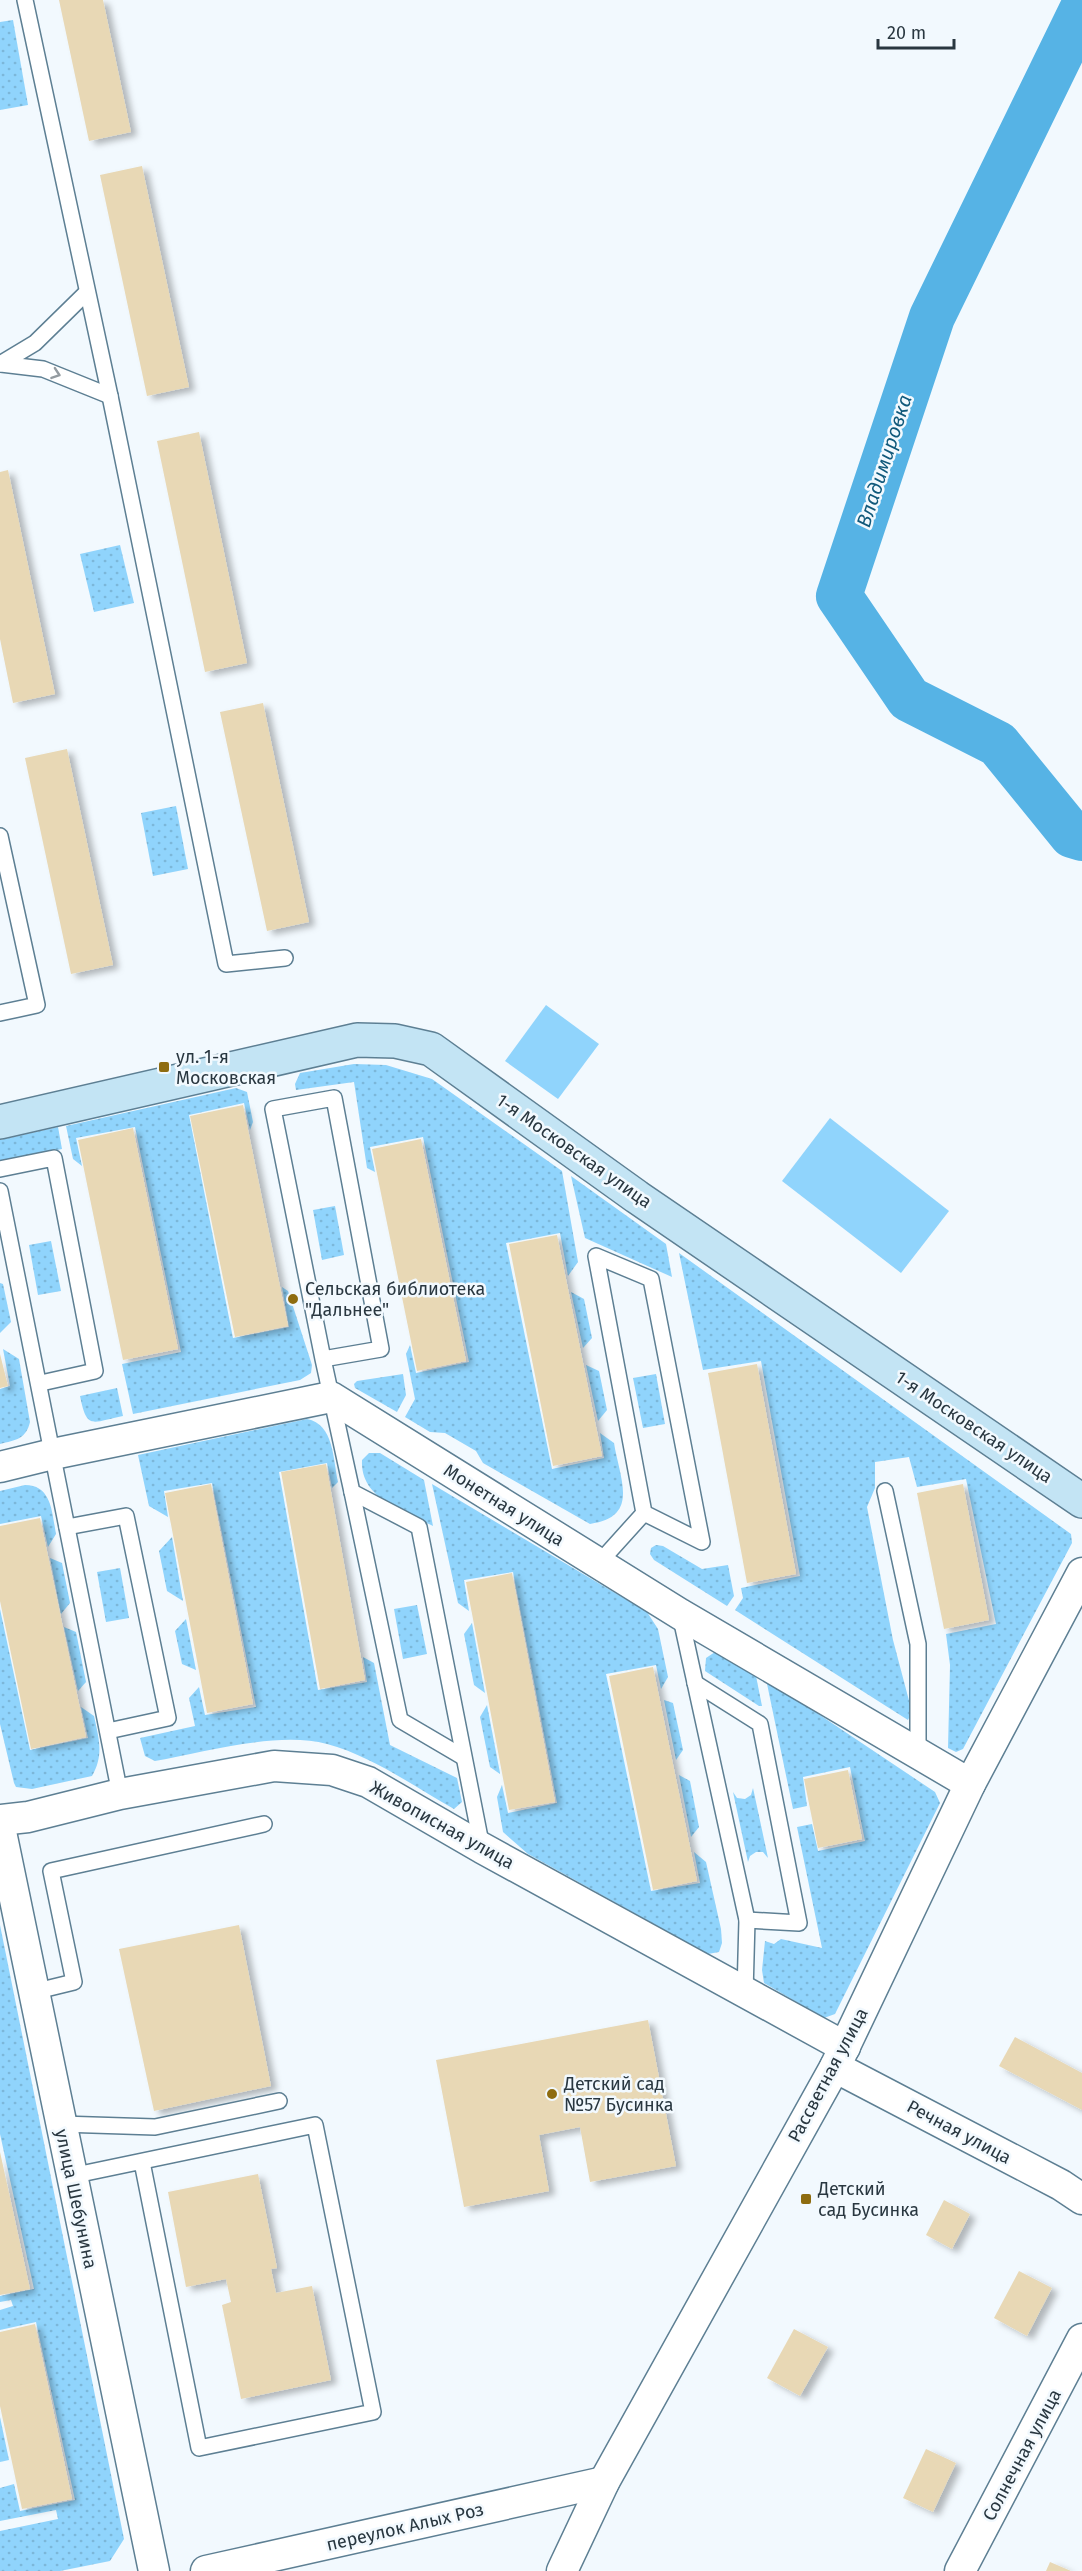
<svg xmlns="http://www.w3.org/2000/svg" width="1082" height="2571" font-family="'Fira Sans',sans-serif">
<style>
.grass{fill:url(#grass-dots)}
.pitch{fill:#90d4fc}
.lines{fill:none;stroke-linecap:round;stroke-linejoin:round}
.river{stroke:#56b3e5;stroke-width:46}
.building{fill:#e8d8b5;filter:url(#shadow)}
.lane-casing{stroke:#5d7f93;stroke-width:18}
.street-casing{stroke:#5d7f93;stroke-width:33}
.secondary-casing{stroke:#5d7f93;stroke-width:36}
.lane{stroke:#fff;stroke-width:15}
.street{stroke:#fff;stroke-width:30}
.secondary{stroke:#c3e4f4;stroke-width:33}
.oneway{stroke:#949ba0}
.poi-dot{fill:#8e6c10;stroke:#f2f9fe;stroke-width:2}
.labels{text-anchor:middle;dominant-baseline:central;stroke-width:5;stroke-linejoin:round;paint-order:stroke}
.poi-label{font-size:18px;fill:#293740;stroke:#f2f9fe;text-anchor:start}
.street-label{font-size:18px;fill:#293740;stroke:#f2f9fe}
.water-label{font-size:20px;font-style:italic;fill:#10597b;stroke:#f2f9fe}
</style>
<defs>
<pattern id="grass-dots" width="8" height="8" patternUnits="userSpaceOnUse" patternTransform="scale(1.5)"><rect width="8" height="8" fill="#90d4fc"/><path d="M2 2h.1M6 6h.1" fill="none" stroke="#7cb7d9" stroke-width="1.8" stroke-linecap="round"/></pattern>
<filter id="shadow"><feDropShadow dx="6" dy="4" stdDeviation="3" flood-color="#0004"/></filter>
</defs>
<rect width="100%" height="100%" fill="#f2f9fe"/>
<g class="grass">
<polygon points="13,20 28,105 0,110 0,22"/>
<polygon points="120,545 134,603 94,612 80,554"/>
<polygon points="176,806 188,869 153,876 141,813"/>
<path d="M354 1064 386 1065 432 1079 562 1171 578 1262 568 1276 560 1233 506 1243 552 1469 604 1458 600 1433 614 1443C620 1480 640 1517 590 1524L483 1463 476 1451 445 1433 430 1432 405 1417 415 1399 406 1354 410 1345 416 1373 469 1362 423 1137 370 1147 375 1172 367 1168 354 1082 296 1090 295 1084 300 1073Z"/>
<polygon points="236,1088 247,1092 253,1122 250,1130 244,1103 189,1115 233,1338 289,1327 282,1287 288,1291 312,1365 311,1373 300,1380 133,1414 122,1364 181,1352 135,1127 76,1138 82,1166 73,1159 66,1126"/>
<polygon points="58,1127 62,1149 0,1162 0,1140"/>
<polygon points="571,1176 666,1244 672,1277 585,1238"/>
<polygon points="335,1206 344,1255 322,1260 313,1210"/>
<polygon points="51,1241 61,1291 38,1295 29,1245"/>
<polygon points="679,1253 1071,1534 1072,1543 963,1749 956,1752 948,1748 950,1665 946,1634 996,1624 966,1479 917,1487 909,1457 875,1462 875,1488 867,1507 893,1640 912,1712 908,1720 735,1610 743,1598 741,1588 800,1576 761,1361 703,1370"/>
<polygon points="0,1283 3,1284 11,1322 0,1333"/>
<polygon points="571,1292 584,1299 592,1338 583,1348"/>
<path d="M3 1349 19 1359 30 1422C26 1439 16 1440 0 1444V1389L10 1386Z"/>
<polygon points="586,1365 599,1371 607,1410 598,1421"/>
<polygon points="403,1374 406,1395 397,1412 355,1388 354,1384 357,1381"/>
<polygon points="656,1374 665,1424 643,1428 633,1378"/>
<path d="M117 1388 123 1416C92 1422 87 1431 80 1396Z"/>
<path d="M307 1419C334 1424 333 1459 338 1482L332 1488 327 1463 279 1472 318 1690 367 1682 363 1657 374 1663 390 1745 457 1778 462 1802 454 1809C413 1786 372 1756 327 1744 278 1731 205 1752 155 1761L145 1756 140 1738 195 1726 189 1698 199 1687 205 1715 256 1707 212 1483 164 1491 168 1517 149 1506 138 1455Z"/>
<path d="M369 1453H380L424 1480 433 1526C404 1511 360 1499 362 1460Z"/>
<polygon points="432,1484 647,1612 658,1629 668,1677 661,1689 656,1665 606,1674 651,1891 700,1883 694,1852 706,1862 721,1929 722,1943 719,1952 708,1954 528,1854 503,1832 497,1797 502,1785 508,1813 557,1803 513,1572 464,1580 469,1611 458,1603"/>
<path d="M25 1485C52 1485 52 1513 56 1534L48 1547 41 1516 0 1524V1491Z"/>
<polygon points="172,1537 183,1601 167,1591 159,1551"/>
<polygon points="656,1545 663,1546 702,1569 728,1565 734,1596 727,1606 654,1560 650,1554 651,1548"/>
<polygon points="50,1558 62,1563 70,1603 61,1614"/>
<polygon points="120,1568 129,1618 106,1622 97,1572"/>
<polygon points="417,1605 427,1654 403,1659 394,1609"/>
<path d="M0 1609 30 1750 88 1738 81 1707 94 1716C99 1739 104 1755 92 1776L32 1789 16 1787 14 1783 0 1724Z"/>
<polygon points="186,1619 196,1670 182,1664 175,1631"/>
<polygon points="472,1623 485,1693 474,1685 464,1634"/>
<polygon points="64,1627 76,1632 86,1682 78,1691"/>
<polygon points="715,1652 756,1676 762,1706 759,1706 705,1671 706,1658"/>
<polygon points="766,1679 935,1792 940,1803 835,2014 824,2018 764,1983 762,1970 765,1941 774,1944 781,1939 822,1948 797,1827 812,1824 818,1851 865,1841 850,1767 803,1777 807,1806 793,1809"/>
<polygon points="664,1700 673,1703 683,1750 676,1760"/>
<polygon points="487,1705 500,1773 500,1774 490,1767 480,1717"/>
<polygon points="679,1775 690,1781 699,1827 691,1837"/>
<polygon points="753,1788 768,1858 763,1852 756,1852 750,1856 748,1862 733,1792 737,1798 745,1799 751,1795"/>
<polygon points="0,1925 124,2539 110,2561 60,2571 0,2571 0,2531 58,2519 56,2510 0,2521 0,2488 14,2484 20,2511 75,2500 36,2322 0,2330 0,2310 13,2306 11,2300 0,2302 0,2296 34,2289 0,2134"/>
<polygon points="0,2417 9,2460 0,2462"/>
</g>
<g class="pitch">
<polygon points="546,1005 599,1044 558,1099 505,1061"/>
<polygon points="830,1118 949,1211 901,1273 782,1181"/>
</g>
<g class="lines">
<polyline class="river" points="1082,10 932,317 839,596 909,699 998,744 1072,835 1082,838"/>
</g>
<g class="building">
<polygon points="59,0 103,0 131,132 89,141"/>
<polygon points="142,166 189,387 147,396 100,175"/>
<polygon points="199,432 247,663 205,672 157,441"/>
<polygon points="8,470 55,694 13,703 0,639 0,472"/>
<polygon points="263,703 309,922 267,931 220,712"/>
<polygon points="67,749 113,965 71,974 25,758"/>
<polygon points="243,1105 288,1326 235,1337 190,1116"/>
<polygon points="133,1128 178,1349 123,1360 78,1140"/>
<polygon points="421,1139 466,1361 417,1371 372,1149"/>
<polygon points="557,1235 602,1456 553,1466 509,1244"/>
<polygon points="0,1354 8,1386 0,1388"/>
<polygon points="757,1364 796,1574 747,1583 708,1373"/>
<polygon points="326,1464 365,1680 320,1689 281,1472"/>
<polygon points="211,1484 253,1704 207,1713 165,1493"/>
<polygon points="963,1484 989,1620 944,1629 917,1493"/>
<polygon points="40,1518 86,1737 31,1749 0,1601 0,1526"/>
<polygon points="512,1573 555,1802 509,1810 466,1582"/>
<polygon points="653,1667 697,1881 653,1890 609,1676"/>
<polygon points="848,1770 862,1839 818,1848 804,1779"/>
<polygon points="239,1925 271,2086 154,2111 119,1949"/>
<polygon points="648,2020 676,2166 590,2182 580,2127 539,2135 549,2191 464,2207 436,2060"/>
<polygon points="1015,2037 1082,2073 1082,2110 999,2066"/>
<polygon points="0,2152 30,2289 0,2295"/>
<polygon points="258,2174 277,2268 271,2269 276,2293 312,2286 331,2380 241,2399 222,2305 231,2302 226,2279 186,2287 168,2192"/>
<polygon points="944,2200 970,2214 952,2249 926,2235"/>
<polygon points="1019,2271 1052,2288 1027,2336 994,2318"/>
<polygon points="35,2324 72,2499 22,2509 0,2406 0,2332"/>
<polygon points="794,2329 828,2347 800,2396 767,2378"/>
<polygon points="926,2449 956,2463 933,2512 903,2498"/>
<polygon points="1050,2562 1071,2571 1046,2571"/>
</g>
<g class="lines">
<defs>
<g id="lane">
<polyline points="25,0 110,396 226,964 285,958"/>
<polyline points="0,364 43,369 110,396"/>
<polyline points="0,364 35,343 87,292"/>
<polyline points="0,836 37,1005 0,1013"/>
<polyline points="0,1169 54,1158 95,1371 41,1383"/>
<polyline points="0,1191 120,1794"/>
<polyline points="323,1359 381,1349 334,1098 273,1109 323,1359 352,1492 419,1527 482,1848"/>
<polyline points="885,1491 918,1644 918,1752"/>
<polyline points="352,1492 400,1720 463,1757"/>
<polyline points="67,1527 126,1516 168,1718 108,1731"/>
<polyline points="598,1564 644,1513 596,1256 651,1279 702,1542 644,1513"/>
<polyline points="680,1614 747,1920 745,1993"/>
<polyline points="695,1683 760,1724 799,1923 747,1920"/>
<polyline points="33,1992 74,1982 51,1871 264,1824"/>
<polyline points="61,2124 155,2127 279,2101"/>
<polyline points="71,2176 315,2125 373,2412 199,2448 142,2162"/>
</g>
<g id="street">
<polyline points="0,1467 53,1454 331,1397 680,1614 970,1784"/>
<polyline points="0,1820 28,1817 120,1794 274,1766 332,1770 368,1782 482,1848 845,2047"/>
<polyline points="0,1827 154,2571"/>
<polyline points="835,2067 1061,2185 1082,2199"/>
<polyline points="206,2571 604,2482"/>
<polyline points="562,2571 604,2482 835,2067 970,1784 1082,1573"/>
<polyline points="960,2571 1082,2339"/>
</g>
<polyline id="secondary" points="0,1122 357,1040 395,1041 431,1049 637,1197 1082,1501"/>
</defs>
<use href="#lane" class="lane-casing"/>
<use href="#street" class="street-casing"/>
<use href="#secondary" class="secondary-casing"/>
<use href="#lane" class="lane"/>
<use href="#street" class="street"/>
<use href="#secondary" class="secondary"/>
</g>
<defs><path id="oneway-chevron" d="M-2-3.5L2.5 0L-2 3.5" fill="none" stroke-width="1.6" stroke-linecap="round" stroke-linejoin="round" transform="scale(1.5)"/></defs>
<use class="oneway" href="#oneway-chevron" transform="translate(56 374) rotate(19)"/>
<g class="poi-dot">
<rect x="158" y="1061" width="12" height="12" rx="3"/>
<circle cx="293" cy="1299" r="6"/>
<circle cx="552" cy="2094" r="6"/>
<rect x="800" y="2193" width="12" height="12" rx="3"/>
</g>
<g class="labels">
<g class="poi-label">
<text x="176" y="1057">ул. 1-я<tspan x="176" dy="21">Московская</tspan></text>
<text x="305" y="1289">Сельская библиотека<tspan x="305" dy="21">"Дальнее"</tspan></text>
<text x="564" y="2084">Детский сад<tspan x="564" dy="21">№57 Бусинка</tspan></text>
<text x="818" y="2189">Детский<tspan x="818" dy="21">сад Бусинка</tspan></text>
</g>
<g class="street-label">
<text transform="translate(574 1151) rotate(35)">1-я Московская улица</text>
<text transform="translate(974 1427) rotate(34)">1-я Московская улица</text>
<text transform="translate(504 1505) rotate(32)">Монетная улица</text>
<text transform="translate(442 1825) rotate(29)">Живописная улица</text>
<text transform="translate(828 2075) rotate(-62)">Рассветная улица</text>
<text transform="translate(959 2132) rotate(28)">Речная улица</text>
<text transform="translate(76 2199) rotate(78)">улица Шебунина</text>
<text transform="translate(1022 2455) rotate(-62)">Солнечная улица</text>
<text transform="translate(405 2527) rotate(-13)">переулок Алых Роз</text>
</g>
<g class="water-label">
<text transform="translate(884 461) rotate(-72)">Владимировка</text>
</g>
</g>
<path d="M878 39v9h76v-9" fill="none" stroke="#293740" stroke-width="3"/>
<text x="887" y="39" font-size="18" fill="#293740" stroke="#f2f9fe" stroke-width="4.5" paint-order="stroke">20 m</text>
</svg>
